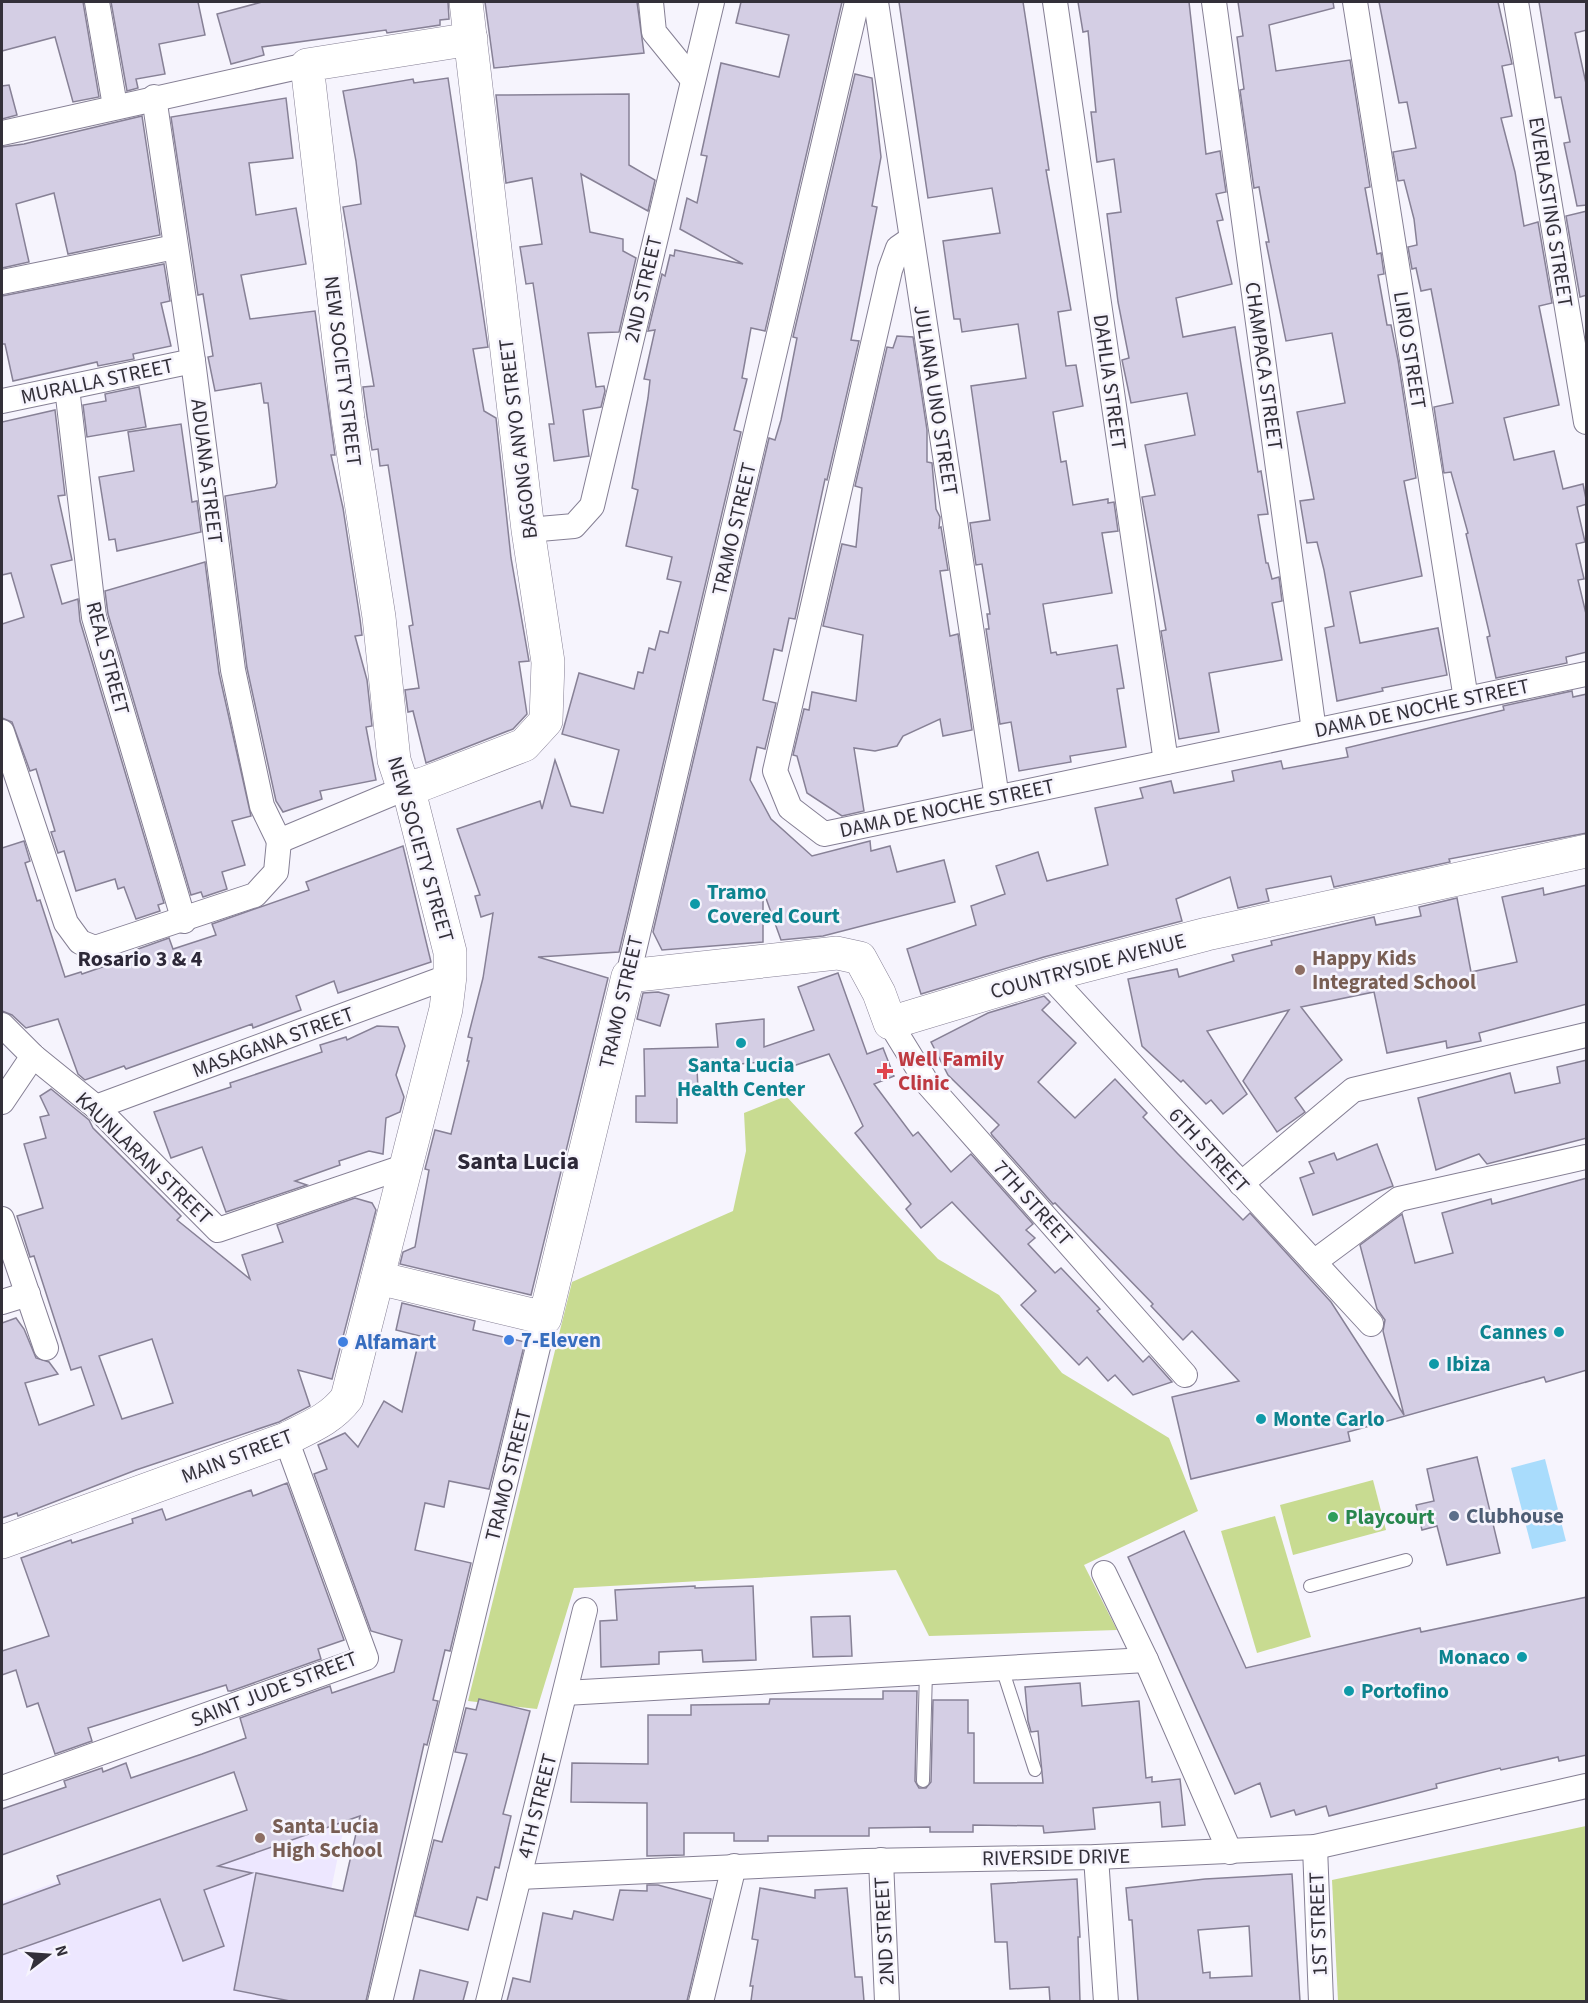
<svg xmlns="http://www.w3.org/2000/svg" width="1588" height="2003" font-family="'Source Sans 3',sans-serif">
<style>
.built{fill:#ede7ff}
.green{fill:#c8db91}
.water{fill:#a9dcfc}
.building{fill:#d4cee4;stroke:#878196;stroke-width:1.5;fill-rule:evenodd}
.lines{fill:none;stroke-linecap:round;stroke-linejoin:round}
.lane-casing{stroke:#857f94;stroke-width:14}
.street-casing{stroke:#857f94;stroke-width:26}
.secondary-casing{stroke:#857f94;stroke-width:34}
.lane{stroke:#fff;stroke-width:12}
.street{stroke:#fff;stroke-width:24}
.secondary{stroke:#fff;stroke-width:33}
.culture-dot{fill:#0f9aa8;stroke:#f6f4fd;stroke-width:2}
.education-dot{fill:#8d6e63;stroke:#f6f4fd;stroke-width:2}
.health-dot{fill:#e0444e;stroke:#f6f4fd;stroke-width:2}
.shop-dot{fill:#3f7fe0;stroke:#f6f4fd;stroke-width:2}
.service-dot{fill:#5c6f8a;stroke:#f6f4fd;stroke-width:2}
.leisure-dot{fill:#2e9e5b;stroke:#f6f4fd;stroke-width:2}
.labels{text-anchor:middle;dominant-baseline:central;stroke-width:5;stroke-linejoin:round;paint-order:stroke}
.street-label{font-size:21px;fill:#333039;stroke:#f6f4fd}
.culture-label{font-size:21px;font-weight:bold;fill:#0d838f;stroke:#f6f4fd;text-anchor:start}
.education-label{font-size:21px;font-weight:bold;fill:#785e54;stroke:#f6f4fd;text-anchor:start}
.health-label{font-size:21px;font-weight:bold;fill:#be3a42;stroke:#f6f4fd;text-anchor:start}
.shop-label{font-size:21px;font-weight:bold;fill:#366cbe;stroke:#f6f4fd;text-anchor:start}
.service-label{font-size:21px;font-weight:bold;fill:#4e5e75;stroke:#f6f4fd;text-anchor:start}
.leisure-label{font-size:21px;font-weight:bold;fill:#27864d;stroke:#f6f4fd;text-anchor:start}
.neighbourhood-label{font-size:22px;font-weight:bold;fill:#2d2838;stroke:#f6f4fd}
.quarter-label{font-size:24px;font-weight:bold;fill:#2d2838;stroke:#f6f4fd}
</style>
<rect width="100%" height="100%" fill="#f6f4fd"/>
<polygon class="built" points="355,1774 308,2001 2,2002 2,1902"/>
<g class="green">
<polygon points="786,1096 938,1259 999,1295 1062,1373 1169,1438 1198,1511 1084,1565 1117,1630 929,1636 896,1570 574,1588 537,1709 468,1701 572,1282 733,1211 746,1151 744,1113"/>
<polygon points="1373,1480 1386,1530 1293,1555 1280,1505"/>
<polygon points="1275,1516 1311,1637 1257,1653 1221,1531"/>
<polygon points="1586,1826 1586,2001 1338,2001 1332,1880"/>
</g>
<polygon class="water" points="1545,1459 1566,1541 1532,1549 1511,1468"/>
<g class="building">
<polygon points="2,2 83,2 99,97 73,102 55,37 2,51"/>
<polygon points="111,2 198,2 205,35 159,44 165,74 136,79 138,88 127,91"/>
<polygon points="262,2 448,2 449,19 440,20 440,25 387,33 386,30 262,47 264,55 231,64 217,14"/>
<polygon points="485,2 637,2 644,53 494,68"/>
<polygon points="741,2 842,2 765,331 751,328 742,378 747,379 734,430 741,432 619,952 538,957 608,978 531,1295 400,1264 403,1252 415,1247 429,1170 425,1169 435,1130 451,1134 469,1061 467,1061 472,1038 468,1037 483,978 493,913 481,917 475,896 480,895 457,829 540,801 542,809 555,760 571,806 603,813 619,750 562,734 579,673 634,689 638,672 643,673 649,648 655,650 660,631 668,633 681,582 667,579 672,557 626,546 638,490 632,488 648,398 650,380 644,379 655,330 648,331 662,274 665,276 670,255 674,256 675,250 743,264 680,229 687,198 697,203 707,156 701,155 721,63 779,77 789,35 736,23"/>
<polygon points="899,2 1023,2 1049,170 1046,170 1071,310 1058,312 1066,366 1076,365 1083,406 1053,412 1061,462 1066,461 1073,505 1108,499 1108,503 1114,502 1118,531 1102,533 1112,593 1043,604 1051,653 1056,652 1057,655 1117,645 1124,688 1117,689 1126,747 1070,756 1071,762 1019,771 1011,722 1000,724 986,629 989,629 987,614 990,614 982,564 976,565 970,523 990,520 971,386 1026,378 1018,324 962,332 960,319 954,319 943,241 1000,233 992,188 928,198"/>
<polygon points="1078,2 1189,2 1206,154 1220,151 1226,192 1216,194 1223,220 1217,221 1232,284 1176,298 1183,337 1235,327 1258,472 1261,471 1268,514 1258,515 1266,563 1268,563 1272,579 1279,577 1282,601 1272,603 1282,660 1209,673 1219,732 1179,739 1161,631 1166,630 1142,497 1155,495 1145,445 1195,435 1187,393 1131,403 1122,360 1129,358 1118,302 1107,214 1121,212 1114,159 1097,162 1091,112 1096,112 1088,31 1083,32"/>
<polygon points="1238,2 1333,2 1334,8 1269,25 1276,71 1350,60 1370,187 1365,188 1377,254 1381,253 1384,274 1378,275 1387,325 1391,325 1398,360 1416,478 1404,481 1422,576 1350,592 1360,643 1438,628 1447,675 1382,688 1383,691 1337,701 1325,628 1334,626 1324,570 1317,542 1307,543 1300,501 1314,499 1297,412 1345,403 1332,333 1286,341 1266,242 1269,242 1259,187 1254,188 1240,90 1244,89 1237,37 1243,36"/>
<polygon points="1379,2 1498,2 1512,64 1502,66 1512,116 1501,118 1515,172 1524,226 1538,222 1552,303 1539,306 1559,405 1504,418 1514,460 1554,451 1563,489 1583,484 1587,504 1577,507 1585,542 1576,544 1584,579 1578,580 1587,618 1587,652 1566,657 1567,663 1496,678 1487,637 1490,636 1466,534 1468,533 1451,472 1444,473 1434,407 1453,403 1431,289 1421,291 1416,268 1412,269 1408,247 1417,245 1414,219 1404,180 1398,181 1393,152 1416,148 1407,102 1399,103"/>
<polygon points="1539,2 1587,2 1587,30 1575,33 1587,88 1587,205 1577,206 1564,143 1570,142 1561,97 1555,98"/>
<polygon points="855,74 872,78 881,157 872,206 877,207 851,340 859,341 827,480 825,479 795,619 789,618 782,651 774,649 763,700 776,703 765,749 757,747 750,780 771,819 812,856 870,841 871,851 890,846 897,872 944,860 955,902 823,936 781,940 763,890 763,942 662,950 653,932 769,438 775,440 781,420 797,338 793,337"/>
<polygon points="448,78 488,347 473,349 484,411 496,418 511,558 529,661 519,662 527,714 513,729 426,763 413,711 408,712 405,690 419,688 409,626 413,625 388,465 380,466 378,449 372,450 367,416 363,387 374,386 343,207 361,204 356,161 343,91 413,79 414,83"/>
<polygon points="9,85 17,115 2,119 2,86"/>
<polygon points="629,94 629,165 655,180 648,211 581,174 590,232 623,239 623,251 636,258 619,332 588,333 596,387 604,386 605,391 601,407 583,410 589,456 554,461 549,424 554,424 533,283 526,284 520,247 542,244 532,178 506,183 496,95"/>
<polygon points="286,98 293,158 249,163 256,215 296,208 306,264 241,275 250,319 315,311 335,455 331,455 343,508 360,619 362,635 355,636 367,680 372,726 366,727 376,780 320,791 322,799 283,812 276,801 247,668 225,496 275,487 277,483 268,403 264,403 261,383 215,391 208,357 213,356 203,294 198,295 171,117"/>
<polygon points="142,116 160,235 68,254 54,193 16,204 29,262 2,268 2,147 24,144"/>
<polygon points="1587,211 1587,295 1580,297 1566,216"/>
<polygon points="164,264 170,301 161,303 171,346 133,354 134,359 98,366 97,362 13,381 5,344 2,344 2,296"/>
<polygon points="897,336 913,337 927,430 927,462 932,463 936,509 940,517 939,528 941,527 948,570 940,571 950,636 958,634 972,730 943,736 940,719 903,736 897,746 875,751 854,748 864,811 842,816 807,793 797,756 793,755 804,709 809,710 812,692 856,701 863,635 823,626 842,544 856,547 862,488 855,486 887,347 893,348"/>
<polygon points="139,387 146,427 87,437 83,405 106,401 105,394"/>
<polygon points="55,410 65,495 58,496 72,560 51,565 62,604 78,599 80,621 164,903 158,905 160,911 136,919 124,887 118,889 115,879 76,891 64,851 58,853 51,832 55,831 36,769 30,771 12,722 2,718 2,624 24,617 11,573 2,575 2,422"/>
<polygon points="181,424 192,502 197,501 201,532 117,551 115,539 109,540 99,477 134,471 128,432"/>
<polygon points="205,562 219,673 251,816 232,821 245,865 222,872 227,889 203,897 201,892 191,895 108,614 105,591"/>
<polygon points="1572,691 1573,697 1587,694 1587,833 1449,859 1450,862 1334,887 1331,876 1266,889 1269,901 1238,908 1230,877 1176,899 1182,921 1044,957 921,994 907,949 976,925 971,906 1005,894 996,866 1038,852 1047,881 1108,865 1095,808 1143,798 1140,788 1171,781 1174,793 1234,781 1232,771 1281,761 1283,769 1348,757 1346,748 1504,710 1503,706"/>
<polygon points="24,841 30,861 25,863 37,901 40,900 65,977 81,972 82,974 140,954 138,949 169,938 173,949 216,935 212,924 309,890 306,882 403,846 431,962 338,993 334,981 296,996 301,1010 253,1028 252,1024 126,1069 124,1066 85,1080 78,1074 58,1019 26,1028 12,1015 2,1011 2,848"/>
<polygon points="1587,885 1587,1004 1479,1033 1481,1041 1447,1048 1446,1041 1387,1053 1374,992 1301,1007 1342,1060 1295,1098 1305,1112 1277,1132 1243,1081 1289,1010 1207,1031 1247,1094 1223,1114 1211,1100 1206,1104 1183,1080 1181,1082 1142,1046 1128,979 1177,969 1179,977 1234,961 1232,955 1272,945 1271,941 1374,917 1376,925 1421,916 1419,907 1457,898 1471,972 1517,962 1502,897 1543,888 1544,895"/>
<polygon points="838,973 867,1054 883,1048 894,1076 874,1084 913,1136 918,1132 951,1172 971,1154 1033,1224 1026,1230 1035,1238 1028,1244 1055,1273 1061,1268 1100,1309 1097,1311 1143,1362 1149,1356 1172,1382 1133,1395 1115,1375 1108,1381 1087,1357 1079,1365 1021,1305 1036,1291 952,1202 921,1228 906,1209 911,1204 855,1133 863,1126 829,1054 787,1068 784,1060 697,1068 698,1090 677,1090 677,1123 636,1122 636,1096 645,1096 644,1049 718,1047 716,1024 764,1019 764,1047 814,1030 798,987"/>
<polygon points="658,992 669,995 660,1026 637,1019 643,993"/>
<polygon points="1044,996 1050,1002 1042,1010 1076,1043 1038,1082 1075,1118 1115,1079 1147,1113 1143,1117 1177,1153 1243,1220 1250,1213 1331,1302 1404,1415 1383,1331 1385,1320 1377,1309 1360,1245 1402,1214 1415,1263 1453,1253 1442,1213 1491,1199 1492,1204 1587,1178 1587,1370 1546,1382 1544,1377 1348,1432 1350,1441 1191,1479 1172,1397 1239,1381 1192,1331 1183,1340 1151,1306 1153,1304 1055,1203 1053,1204 992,1135 991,1133 999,1125 948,1075 931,1042 988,1013"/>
<polygon points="377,1026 398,1027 405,1046 396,1075 404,1097 400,1112 386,1118 383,1154 369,1151 339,1161 340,1165 295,1181 307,1185 226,1212 202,1147 171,1158 154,1112 231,1087 230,1083 322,1052 320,1045 346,1037 347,1040"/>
<polygon points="1587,1060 1587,1138 1487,1164 1479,1154 1436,1170 1418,1098 1510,1073 1515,1093 1560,1083 1557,1067"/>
<path d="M51 1089 89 1120 93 1128 181 1216 177 1220 250 1279 242 1255 283 1242 277 1225 355 1198 372 1203 376 1210 332 1379 298 1370 310 1406 279 1422 136 1470 18 1516 17 1513 2 1518V1323L16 1318 24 1329 36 1358 49 1362 58 1374 25 1383 39 1425 94 1405 81 1367 71 1370 34 1256 30 1257 17 1216 43 1208 24 1144 46 1138 40 1117 49 1115 40 1096ZM152 1339 173 1403 122 1419 99 1356Z"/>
<polygon points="1377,1144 1393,1186 1313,1215 1300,1178 1314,1173 1309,1162 1334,1153 1337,1160"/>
<polygon points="402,1303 475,1321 473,1330 525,1342 489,1489 449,1481 444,1507 425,1503 415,1550 471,1563 450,1651 445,1650 433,1700 438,1701 427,1745 424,1744 366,2001 290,2001 234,1990 256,1873 343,1891 360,1816 218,1866 252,1873 204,1890 224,1946 183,1961 160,1899 2,1955 2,1905 60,1884 57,1876 247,1810 234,1772 2,1855 2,1809 66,1787 64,1781 102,1768 103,1772 126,1763 131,1778 202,1754 246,1738 240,1718 330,1686 332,1693 394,1672 402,1640 371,1631 314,1474 327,1469 318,1445 345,1433 358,1447 384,1401 402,1412 420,1336 396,1330"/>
<polygon points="1477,1457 1500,1553 1447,1565 1437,1526 1422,1530 1416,1505 1434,1501 1427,1469"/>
<polygon points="287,1483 344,1640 318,1649 321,1659 231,1691 228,1691 226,1685 88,1728 92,1741 55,1754 38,1703 27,1707 16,1670 2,1675 2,1651 49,1636 21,1558 71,1540 72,1543 133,1523 132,1519 162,1509 166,1520 251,1490 253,1496"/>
<polygon points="1184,1531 1246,1668 1420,1628 1421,1632 1587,1597 1587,1755 1559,1761 1558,1757 1501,1770 1500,1768 1436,1784 1437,1788 1329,1816 1326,1806 1296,1815 1294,1810 1271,1817 1260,1783 1235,1794 1128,1557"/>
<polygon points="695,1586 695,1588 753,1586 756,1660 703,1662 702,1650 659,1652 659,1664 601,1667 600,1621 617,1620 615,1590"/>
<polygon points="850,1616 852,1656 813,1657 811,1617"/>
<polygon points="1080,1683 1082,1706 1139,1701 1146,1778 1152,1777 1152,1782 1180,1779 1185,1825 1162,1827 1160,1802 1093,1808 1095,1829 1044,1833 1043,1826 973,1825 973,1832 930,1832 930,1827 869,1828 869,1836 768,1836 768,1841 734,1841 734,1833 684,1833 684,1855 647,1856 647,1803 571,1802 572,1763 648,1764 648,1715 691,1715 691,1705 769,1704 770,1699 883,1699 883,1691 917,1691 915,1781 919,1788 926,1788 931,1782 933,1700 968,1700 968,1733 974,1733 974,1783 1043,1783 1038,1731 1031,1732 1028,1721 1025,1687"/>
<polygon points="479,1699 530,1711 503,1814 511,1816 499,1868 495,1867 487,1900 477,1897 468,1930 415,1916 434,1840 442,1842 467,1754 455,1752 466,1708 476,1710"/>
<path d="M1292 1874 1300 2001H1138L1132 1920H1129L1126 1888 1205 1879ZM1249 1926 1252 1976 1210 1978V1972L1203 1973 1198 1930Z"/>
<polygon points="1077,1879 1080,1937 1078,1937 1080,2001 1050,2001 1049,1987 1010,1989 1007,1942 995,1942 991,1884"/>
<polygon points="647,1885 658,1885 711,1899 687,2001 507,2001 513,1978 530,1982 543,1913 572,1919 574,1911 613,1920 620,1890 647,1891"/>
<polygon points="760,1888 815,1898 815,1890 847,1888 855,1977 862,1977 864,2001 751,2001 753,1986 750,1986 758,1940 752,1939"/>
<polygon points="420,1970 468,1982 463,2001 413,2001"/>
</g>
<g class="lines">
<defs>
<g id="lane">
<polyline points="1310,1586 1406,1560"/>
<polyline points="1002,1668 1035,1770"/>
<polyline points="923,1781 926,1672"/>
</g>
<g id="street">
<polyline points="97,2 115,106"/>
<polyline points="651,2 654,32 693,80"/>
<polyline points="876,2 997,798"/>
<polyline points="1055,2 1166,762"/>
<polyline points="1214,2 1314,731"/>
<polyline points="1355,2 1466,699"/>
<polyline points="1516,2 1586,422"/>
<polyline points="154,97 193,361 233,670 262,806 279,841"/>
<polyline points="2,133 307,65"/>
<polyline points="911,239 898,248 890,270 775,771 790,808 824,834 1586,674"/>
<polyline points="2,282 175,247"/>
<polyline points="67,388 94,617 184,921"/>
<polyline points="2,401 193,361"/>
<polyline points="528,530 574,526 592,506 712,2"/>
<polyline points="2,732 66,923 80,942 95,948 255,895 276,872 279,841"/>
<polyline points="279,841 408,787"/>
<polyline points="1049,975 1371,1324"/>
<polyline points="628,976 857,2"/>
<polyline points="890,1023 927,1083 1185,1375"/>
<polyline points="2,1025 33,1056 96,1107 218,1230 406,1166"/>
<polyline points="2,1102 33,1056"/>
<polyline points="96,1107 450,976"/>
<polyline points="1241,1184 1353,1090 1586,1035"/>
<polyline points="2,1219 46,1348"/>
<polyline points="1314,1262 1399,1199 1586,1157"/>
<polyline points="2,1302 28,1294"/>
<polyline points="1104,1573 1146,1660 1230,1852"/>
<polyline points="565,1693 1146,1660"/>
<polyline points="2,1788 366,1658 286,1439"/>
<polyline points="1315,1847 1321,2002"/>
<polyline points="1096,1857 1106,2002"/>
<polyline points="881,1860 887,2002"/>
<polyline points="519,1877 865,1861 1096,1857 1315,1847 1586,1786"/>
<polyline points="380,2002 545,1318"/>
<polyline points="488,2002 585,1610"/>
<polyline points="701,2002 734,1866"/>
</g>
<g id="secondary">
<polyline points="408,787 423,784 524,745 546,721 548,662 528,530 466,2"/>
<polyline points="378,1278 545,1318 628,976 837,953 860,958 879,993 890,1023 1049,975 1207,934 1586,851"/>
<path d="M2 1542 286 1439C310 1427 331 1419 347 1398L446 1009 450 976V952L408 787 400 778 394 760 379 617 348 419 307 65 471 39"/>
</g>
</defs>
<use href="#lane" class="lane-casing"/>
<use href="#street" class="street-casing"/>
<use href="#secondary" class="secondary-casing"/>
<use href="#lane" class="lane"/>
<use href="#street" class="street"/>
<use href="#secondary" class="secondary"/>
</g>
<g class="culture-dot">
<circle cx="695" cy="904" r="6"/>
<circle cx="741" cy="1043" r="6"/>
<circle cx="1559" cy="1332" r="6"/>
<circle cx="1434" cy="1364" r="6"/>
<circle cx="1261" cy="1419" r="6"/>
<circle cx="1522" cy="1657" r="6"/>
<circle cx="1349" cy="1691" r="6"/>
</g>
<g class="education-dot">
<circle cx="1300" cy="970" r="6"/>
<circle cx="260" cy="1838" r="6"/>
</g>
<path class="health-dot" d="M882 1062h6v6h6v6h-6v6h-6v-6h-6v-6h6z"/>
<g class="shop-dot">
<circle cx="509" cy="1340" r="6"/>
<circle cx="343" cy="1342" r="6"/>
</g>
<circle class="service-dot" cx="1454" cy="1516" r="6"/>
<circle class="leisure-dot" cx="1333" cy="1517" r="6"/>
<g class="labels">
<g class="street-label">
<text transform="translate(1551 212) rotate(81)">EVERLASTING STREET</text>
<text transform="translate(643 289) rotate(-77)">2ND STREET</text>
<text transform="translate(1410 350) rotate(81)">LIRIO STREET</text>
<text transform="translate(1264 366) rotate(82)">CHAMPACA STREET</text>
<text transform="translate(343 371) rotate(83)">NEW SOCIETY STREET</text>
<text transform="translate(97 381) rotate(-12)">MURALLA STREET</text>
<text transform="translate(1110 382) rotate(82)">DAHLIA STREET</text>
<text transform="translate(936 400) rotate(81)">JULIANA UNO STREET</text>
<text transform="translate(518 439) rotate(-97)">BAGONG ANYO STREET</text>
<text transform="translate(207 471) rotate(83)">ADUANA STREET</text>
<text transform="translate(734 529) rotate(-77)">TRAMO STREET</text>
<text transform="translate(108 658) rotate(75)">REAL STREET</text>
<text transform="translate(1422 708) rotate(-12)">DAMA DE NOCHE STREET</text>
<text transform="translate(947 808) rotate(-12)">DAMA DE NOCHE STREET</text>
<text transform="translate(421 849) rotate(74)">NEW SOCIETY STREET</text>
<text transform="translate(1088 966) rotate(-15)">COUNTRYSIDE AVENUE</text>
<text transform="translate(621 1002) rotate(-77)">TRAMO STREET</text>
<text transform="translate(273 1042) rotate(-20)">MASAGANA STREET</text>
<text transform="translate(1209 1150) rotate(47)">6TH STREET</text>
<text transform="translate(144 1158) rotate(44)">KAUNLARAN STREET</text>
<text transform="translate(1033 1203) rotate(48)">7TH STREET</text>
<text transform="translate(237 1456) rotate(-21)">MAIN STREET</text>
<text transform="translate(508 1475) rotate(-76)">TRAMO STREET</text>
<text transform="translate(274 1689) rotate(-21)">SAINT JUDE STREET</text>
<text transform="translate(537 1806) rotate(-76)">4TH STREET</text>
<text transform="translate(1056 1857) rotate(-1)">RIVERSIDE DRIVE</text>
<text transform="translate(1318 1924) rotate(-92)">1ST STREET</text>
<text transform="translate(884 1931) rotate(-93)">2ND STREET</text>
</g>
<g class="culture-label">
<text x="707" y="892">Tramo<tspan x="707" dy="24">Covered Court</tspan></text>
<text x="741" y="1065" text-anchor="middle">Santa Lucia<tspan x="741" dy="24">Health Center</tspan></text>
<text x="1547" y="1332" text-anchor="end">Cannes</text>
<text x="1446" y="1364">Ibiza</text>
<text x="1273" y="1419">Monte Carlo</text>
<text x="1510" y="1657" text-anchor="end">Monaco</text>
<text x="1361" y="1691">Portofino</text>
</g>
<g class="education-label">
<text x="1312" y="958">Happy Kids<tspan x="1312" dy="24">Integrated School</tspan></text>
<text x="272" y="1826">Santa Lucia<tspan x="272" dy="24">High School</tspan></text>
</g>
<g class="health-label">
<text x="898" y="1059">Well Family<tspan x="898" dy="24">Clinic</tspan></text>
</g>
<g class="shop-label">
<text x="521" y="1340">7-Eleven</text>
<text x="355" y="1342">Alfamart</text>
</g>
<g class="service-label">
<text x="1466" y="1516">Clubhouse</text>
</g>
<g class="leisure-label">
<text x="1345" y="1517">Playcourt</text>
</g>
<g class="neighbourhood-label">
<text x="140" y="959">Rosario 3 &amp; 4</text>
</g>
<g class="quarter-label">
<text x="518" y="1161">Santa Lucia</text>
</g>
</g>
<rect width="1588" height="2003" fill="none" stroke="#333039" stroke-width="6"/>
<g transform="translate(48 1955) rotate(73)" stroke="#f6f4fd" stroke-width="4.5" paint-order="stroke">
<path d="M0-4.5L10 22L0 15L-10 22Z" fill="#333039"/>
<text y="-9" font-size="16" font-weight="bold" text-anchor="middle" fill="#333039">N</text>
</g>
</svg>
